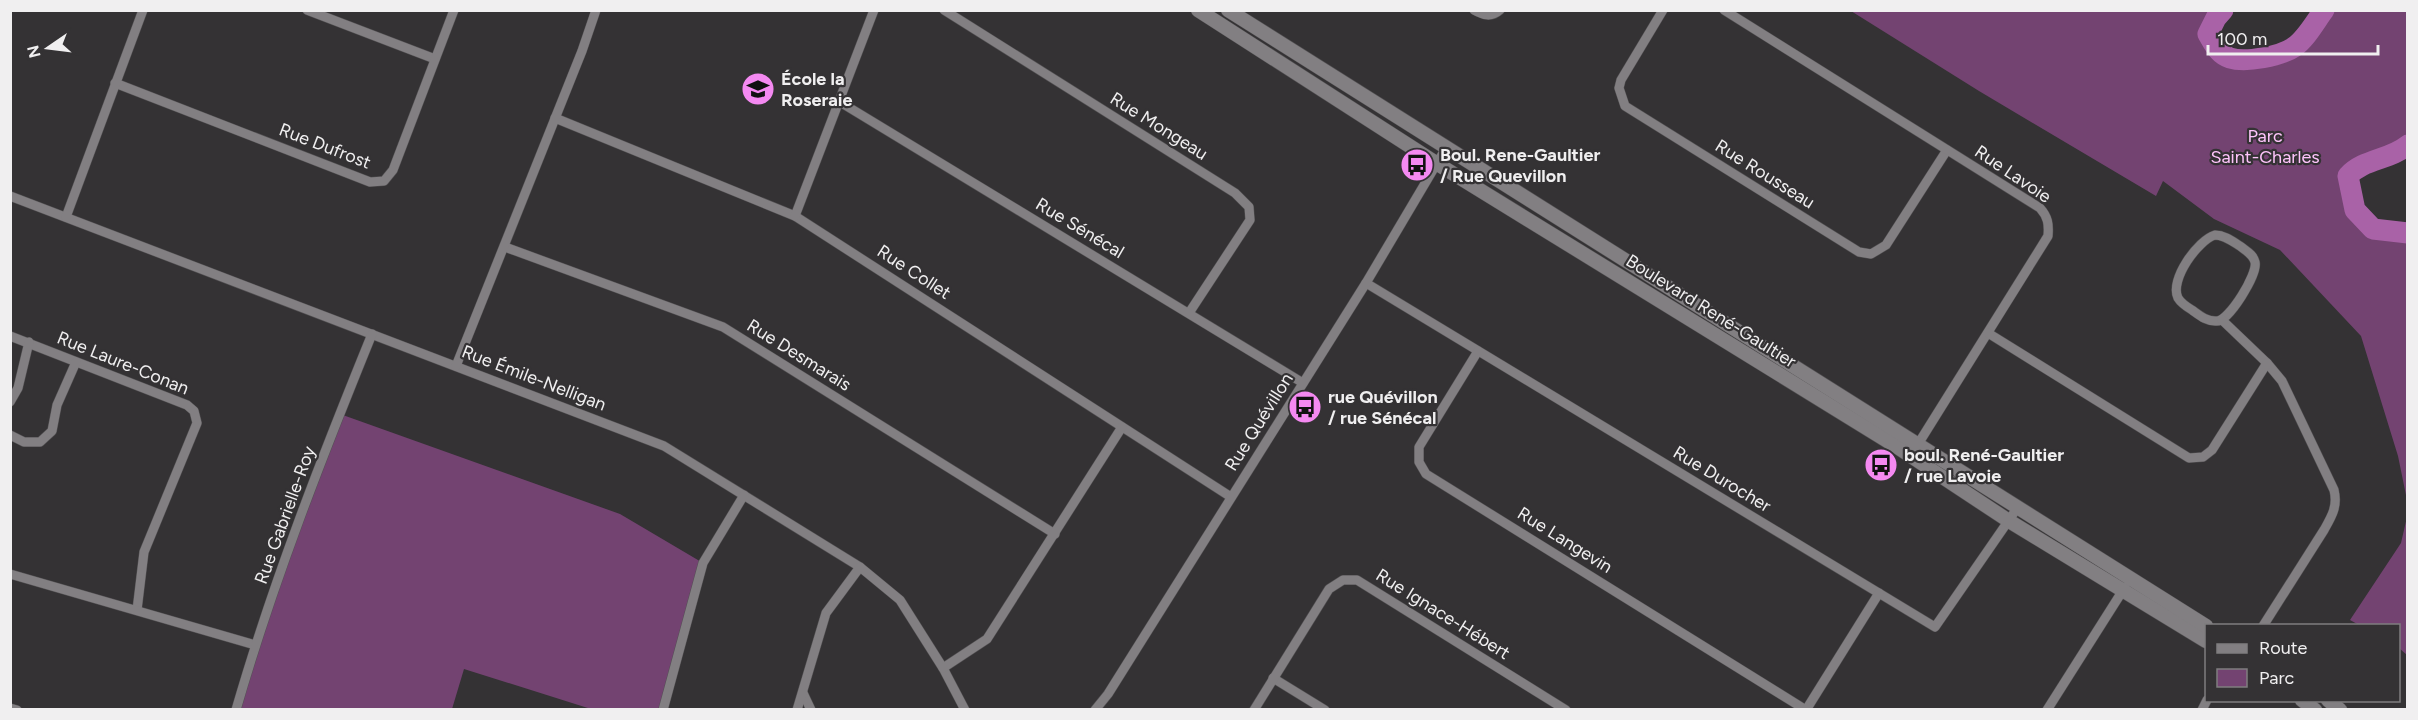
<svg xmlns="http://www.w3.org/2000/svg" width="2418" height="720" font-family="Figtree,sans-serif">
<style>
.green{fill:#734371}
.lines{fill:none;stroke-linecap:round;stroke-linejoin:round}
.river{stroke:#a962a7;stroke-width:21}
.street-casing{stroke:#535153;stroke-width:10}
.secondary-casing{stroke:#535153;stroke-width:15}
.street{stroke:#827f82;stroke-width:9}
.secondary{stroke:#827f82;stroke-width:14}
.labels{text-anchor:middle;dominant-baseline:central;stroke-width:4.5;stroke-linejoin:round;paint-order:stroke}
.poi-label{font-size:18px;font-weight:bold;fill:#f0eff0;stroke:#343234;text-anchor:start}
.street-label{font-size:18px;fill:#f0eff0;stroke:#343234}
.park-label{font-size:18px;fill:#fec4fb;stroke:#343234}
</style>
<rect width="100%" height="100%" fill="#343234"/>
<g class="green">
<path d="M1851 11H2223L2216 18 2208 35C2214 44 2218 55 2230 58 2246 63 2281 56 2294 47 2306 39 2315 22 2324 11H2407V145C2390 160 2362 158 2348 176L2355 210 2373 229 2407 233V500L2398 456 2361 336 2280 250 2214 219 2163 181 2156 196 1979 91Z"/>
<polygon points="340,414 620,514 703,563 663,709 591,709 464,669 452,709 236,710"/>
<polygon points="2407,517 2407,655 2399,648 2398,626 2359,625 2350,620 2401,543"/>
</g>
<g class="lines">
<g class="river">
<path d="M2223 10 2216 18 2208 34C2214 44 2218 54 2230 58 2246 63 2281 56 2294 47 2306 39 2315 22 2324 10"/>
<path d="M2408 145C2390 160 2363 159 2348 176L2355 210 2373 229 2408 233"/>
</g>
<defs>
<g id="street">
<polyline points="307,10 435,59"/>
<polyline points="944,10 1235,193 1249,207 1250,220 1189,313"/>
<path d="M1474 10C1483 15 1491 18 1500 10"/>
<polyline points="1663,10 1621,80 1619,88 1625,106 1859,252 1871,254 1886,245 1947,150"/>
<path d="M1724 10 2040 208C2048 217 2049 224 2048 236L1915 449"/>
<polyline points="115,83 370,182 384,181 393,170 454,10"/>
<polyline points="840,102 1303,383"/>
<polyline points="555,118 795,216 1231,497"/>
<polyline points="10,196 664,446 860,567 900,600 943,668 965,710"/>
<polyline points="795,216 874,10"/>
<polyline points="66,217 143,10"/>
<path d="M2215 235C2224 235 2232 241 2240 246 2246 251 2253 254 2255 262 2258 274 2229 321 2217 321 2207 322 2199 315 2192 310 2187 307 2181 303 2178 298 2169 280 2198 240 2215 235Z"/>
<polyline points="505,247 723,327 1055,534"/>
<polyline points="1366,283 1935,627 2018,507"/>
<path d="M2222 320 2267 363 2282 381 2334 490C2338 506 2332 516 2324 530L2263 626"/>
<polyline points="1988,333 2189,458 2203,457 2212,450 2267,363"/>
<polyline points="10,336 187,405 194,411 197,423 144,552 137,610"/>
<polyline points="1478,351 1419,447 1419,462 1426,474 1806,710"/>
<polyline points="456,366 582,51 596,10"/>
<polyline points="10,402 18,388 29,342"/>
<polyline points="10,435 24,442 40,442 52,431 57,405 76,362"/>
<polyline points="10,574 255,645"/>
<polyline points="943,668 987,639 1122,427"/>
<polyline points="1273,678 1325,710"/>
<polyline points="803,693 811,710"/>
<polyline points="10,708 17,710"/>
<path d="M236 710C273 582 322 457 372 334"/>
<polyline points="663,710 703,563 744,495"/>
<polyline points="797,710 826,613 860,567"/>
<polyline points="1095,710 1108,694 1366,283 1446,148"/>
<polyline points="1254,710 1329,589 1343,580 1357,580 1566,710"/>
<polyline points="1806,710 1879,593"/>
<polyline points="2047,710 2125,587"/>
<polyline points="2202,710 2207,700"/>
</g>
<g id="secondary">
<polyline points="1198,10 1436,163 1894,445 2009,521 2206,641"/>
<polyline points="1228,10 2206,626"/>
<polyline points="2302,700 2315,710"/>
<polyline points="2328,700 2340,710"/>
</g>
</defs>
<use href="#street" class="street-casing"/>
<use href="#secondary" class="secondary-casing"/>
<use href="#street" class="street"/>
<use href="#secondary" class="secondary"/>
</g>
<defs>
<symbol id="school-disc" viewBox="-11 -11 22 22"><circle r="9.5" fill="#f489f1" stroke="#343234"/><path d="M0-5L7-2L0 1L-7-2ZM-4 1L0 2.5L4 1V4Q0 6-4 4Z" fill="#111"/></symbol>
<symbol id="bus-disc" viewBox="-11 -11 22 22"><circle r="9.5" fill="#f489f1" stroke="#343234"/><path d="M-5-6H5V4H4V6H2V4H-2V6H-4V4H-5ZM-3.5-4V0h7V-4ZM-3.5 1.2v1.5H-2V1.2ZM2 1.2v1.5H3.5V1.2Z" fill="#111"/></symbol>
</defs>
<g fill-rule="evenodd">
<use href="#school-disc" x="739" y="70" width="38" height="38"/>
<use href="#bus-disc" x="1398" y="146" width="38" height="38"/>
<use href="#bus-disc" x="1286" y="388" width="38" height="38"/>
<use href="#bus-disc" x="1862" y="446" width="38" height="38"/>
</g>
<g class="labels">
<g class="poi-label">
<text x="781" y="79">École la<tspan x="781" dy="21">Roseraie</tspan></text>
<text x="1440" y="155">Boul. Rene-Gaultier<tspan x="1440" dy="21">/ Rue Quevillon</tspan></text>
<text x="1328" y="397">rue Quévillon<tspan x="1328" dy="21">/ rue Sénécal</tspan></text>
<text x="1904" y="455">boul. René-Gaultier<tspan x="1904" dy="21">/ rue Lavoie</tspan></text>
</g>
<g class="street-label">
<text transform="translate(1159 126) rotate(32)">Rue Mongeau</text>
<text transform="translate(325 146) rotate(21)">Rue Dufrost</text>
<text transform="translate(1765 174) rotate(32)">Rue Rousseau</text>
<text transform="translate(2013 174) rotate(34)">Rue Lavoie</text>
<text transform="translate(1080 228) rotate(31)">Rue Sénécal</text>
<text transform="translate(914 272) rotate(33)">Rue Collet</text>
<text transform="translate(1711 311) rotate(32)">Boulevard René-Gaultier</text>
<text transform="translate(799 355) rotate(32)">Rue Desmarais</text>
<text transform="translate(123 363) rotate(22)">Rue Laure-Conan</text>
<text transform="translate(534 378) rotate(21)">Rue Émile-Nelligan</text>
<text transform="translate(1259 422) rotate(-58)">Rue Quévillon</text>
<text transform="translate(1722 479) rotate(31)">Rue Durocher</text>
<text transform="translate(285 515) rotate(-70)">Rue Gabrielle-Roy</text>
<text transform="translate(1565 540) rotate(32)">Rue Langevin</text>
<text transform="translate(1443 614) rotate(32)">Rue Ignace-Hébert</text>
</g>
<g class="park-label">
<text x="2265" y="136">Parc<tspan x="2265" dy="21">Saint-Charles</tspan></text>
</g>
</g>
<rect width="2418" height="720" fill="none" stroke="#f0eff0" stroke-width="24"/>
<rect x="2205" y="624" width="195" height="78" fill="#343234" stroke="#7f7e7f" stroke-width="1.5"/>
<rect x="2217" y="644" width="30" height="9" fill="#827f82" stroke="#7f7e7f" stroke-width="1.5"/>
<text x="2259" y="654" font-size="18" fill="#f0eff0">Route</text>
<rect x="2217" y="669" width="30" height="18" fill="#734371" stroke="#7f7e7f" stroke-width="1.5"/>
<text x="2259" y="684" font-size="18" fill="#f0eff0">Parc</text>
<g transform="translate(48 48) rotate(256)" stroke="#343234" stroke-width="4.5" paint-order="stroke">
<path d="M0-4.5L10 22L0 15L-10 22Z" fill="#f0eff0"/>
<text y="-9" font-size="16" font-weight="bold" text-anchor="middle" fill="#f0eff0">N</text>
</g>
<path d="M2208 45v9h170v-9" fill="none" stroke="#f0eff0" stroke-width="3"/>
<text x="2217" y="45" font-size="18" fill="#f0eff0" stroke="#343234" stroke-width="4.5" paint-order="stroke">100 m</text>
</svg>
